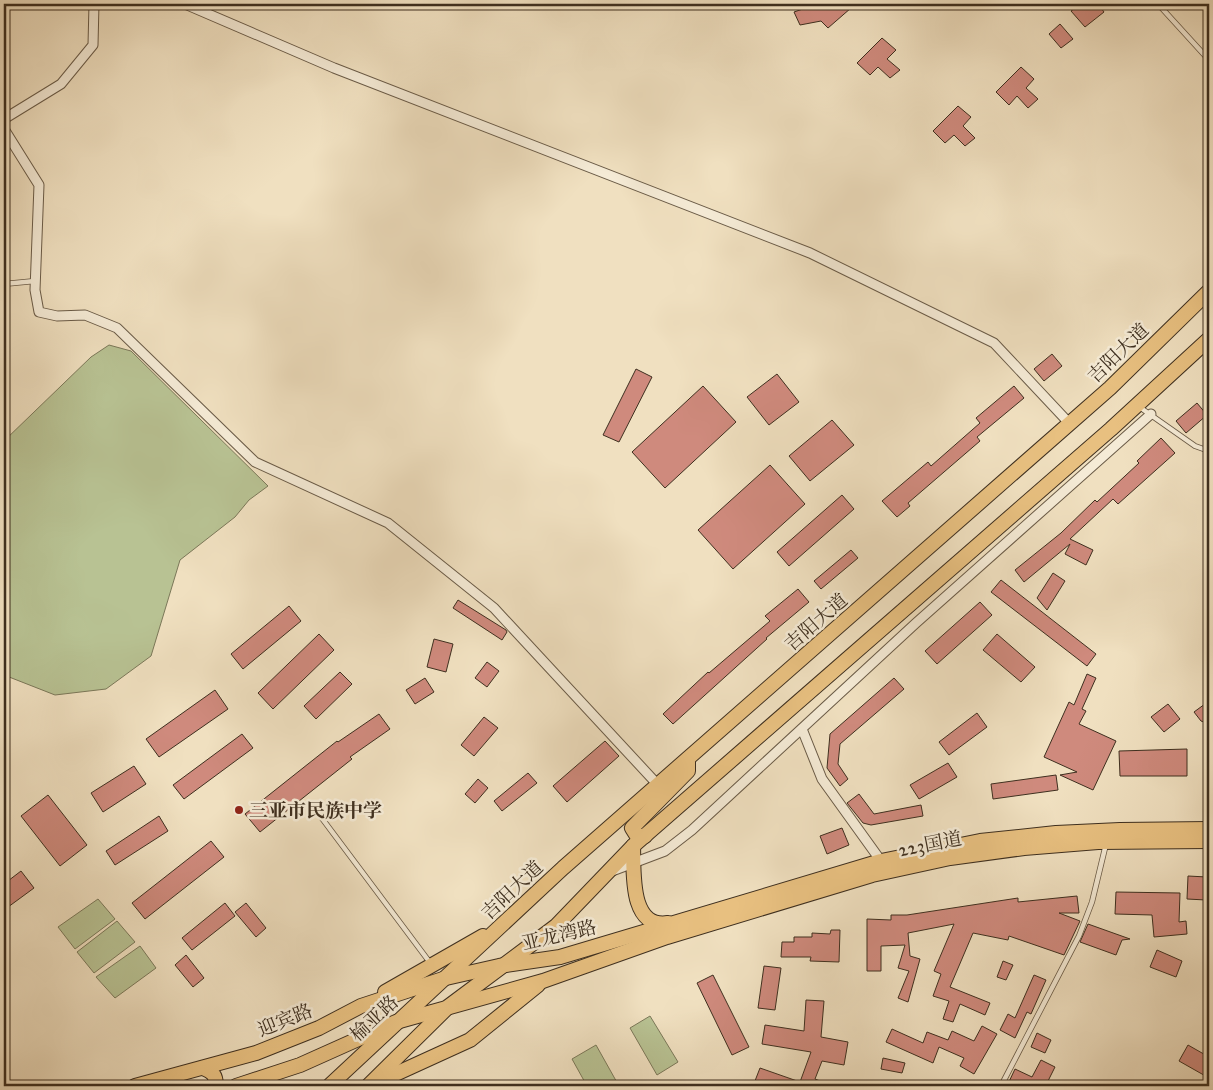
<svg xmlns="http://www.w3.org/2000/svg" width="1213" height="1090" font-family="'IM FELL Great Primer','Noto Serif SC',serif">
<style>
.green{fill:#b8c293;stroke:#7b7859}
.building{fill:#cf8a7d;stroke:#3e2f1f}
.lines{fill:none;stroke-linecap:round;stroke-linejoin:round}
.service-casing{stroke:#6a5b47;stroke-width:6}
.minor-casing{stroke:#6a5b47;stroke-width:11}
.primary-casing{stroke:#3e2f1f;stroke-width:16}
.trunk-casing{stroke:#3e2f1f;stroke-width:16}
.service{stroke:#f5ebd6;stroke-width:4.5}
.minor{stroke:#f5ebd6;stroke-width:9}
.primary{stroke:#e8c080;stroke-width:14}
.trunk{stroke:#e8c080;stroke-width:14}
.poi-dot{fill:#8f2418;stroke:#f5ebd6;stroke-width:2}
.labels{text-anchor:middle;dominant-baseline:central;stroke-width:5;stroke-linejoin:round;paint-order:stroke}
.street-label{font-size:19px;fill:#3e2f1f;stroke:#f5ebd6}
.poi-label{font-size:19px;font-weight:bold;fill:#3e2f1f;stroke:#f5ebd6;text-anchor:start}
</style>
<rect width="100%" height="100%" fill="#f0e0c0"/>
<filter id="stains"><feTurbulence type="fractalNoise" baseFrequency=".004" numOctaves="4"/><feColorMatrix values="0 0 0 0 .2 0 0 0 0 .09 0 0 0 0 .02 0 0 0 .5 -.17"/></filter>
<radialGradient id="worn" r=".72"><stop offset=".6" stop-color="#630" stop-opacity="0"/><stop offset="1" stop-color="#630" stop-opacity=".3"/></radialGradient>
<g class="green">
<polygon points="109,345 131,351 268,486 249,500 235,517 180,560 151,656 106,689 55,695 4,675 4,441 91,357"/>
<polygon points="98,899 115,919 75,949 58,927"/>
<polygon points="117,921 135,942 94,973 77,952"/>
<polygon points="140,946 156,968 115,998 96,977"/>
<polygon points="650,1016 678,1062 657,1075 630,1028"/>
<polygon points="596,1045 619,1086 587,1086 572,1059"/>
</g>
<g class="building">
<polygon points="817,4 846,4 851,8 828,28 821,21 800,25 794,12"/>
<polygon points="1081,4 1098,4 1104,12 1085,27 1071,11"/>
<polygon points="1060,24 1073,39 1061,48 1049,34"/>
<polygon points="882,38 896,50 887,59 900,70 890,78 878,67 870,75 857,63"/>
<polygon points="1021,67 1034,79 1026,88 1038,99 1028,108 1017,96 1009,105 996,92"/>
<polygon points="958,106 971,117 963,126 975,138 965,146 954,135 945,143 933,131"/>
<polygon points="1052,354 1062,366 1044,381 1034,369"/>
<polygon points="636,369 652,377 619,442 603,435"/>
<polygon points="777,374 799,402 769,425 747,397"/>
<polygon points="703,386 736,422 665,488 632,452"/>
<polygon points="1014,386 1024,398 977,437 980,441 908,503 910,506 897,517 882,501 928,462 931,466 980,423 976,418"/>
<polygon points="1197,403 1207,415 1186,433 1176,421"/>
<polygon points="832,420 854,445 810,481 789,456"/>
<polygon points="1161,438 1175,453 1118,504 1113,499 1070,539 1093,550 1086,565 1065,554 1070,544 1024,582 1015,570 1061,533 1095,500 1097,502 1139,463 1137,461"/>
<polygon points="770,465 805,504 733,569 698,530"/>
<polygon points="842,495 854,509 789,566 777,552"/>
<polygon points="851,550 858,558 821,589 814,581"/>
<polygon points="1053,573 1065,581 1047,610 1037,598"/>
<polygon points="1001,580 1096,654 1087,666 991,592"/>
<polygon points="798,589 809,602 766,638 767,639 673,724 663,714 708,672 709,673 770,621 765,616"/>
<polygon points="458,600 506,630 507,632 502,640 453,608"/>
<polygon points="980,602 992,615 937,664 925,651"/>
<polygon points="289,606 301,621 243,669 231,654"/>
<polygon points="319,634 334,650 273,709 258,693"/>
<polygon points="997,634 1035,667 1021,682 983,650"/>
<polygon points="434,639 453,644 446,672 427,667"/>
<polygon points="487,662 499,671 487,687 475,678"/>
<polygon points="340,672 352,684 316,719 304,706"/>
<polygon points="1087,674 1096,678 1082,709 1086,711 1079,724 1116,741 1093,790 1060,775 1077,772 1044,757 1069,702 1074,705"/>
<polygon points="425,678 434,692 415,704 406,690"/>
<polygon points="894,678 904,689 840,744 838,764 848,779 840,786 827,768 830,734"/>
<polygon points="215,690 228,709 159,757 146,739"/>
<polygon points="1209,701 1209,724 1201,721 1194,712"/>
<polygon points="1168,704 1180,719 1164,732 1151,717"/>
<polygon points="977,713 987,727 949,755 939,742"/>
<polygon points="379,714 390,729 350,757 352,759 260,832 245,814 337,741 338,742"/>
<polygon points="484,717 498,728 474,756 461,745"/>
<polygon points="242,734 253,748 184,799 173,785"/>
<polygon points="605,741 619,756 567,802 553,786"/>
<polygon points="1187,749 1187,776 1120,776 1119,751"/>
<polygon points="948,763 957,777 919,799 910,785"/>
<polygon points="134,766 146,784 103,812 91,793"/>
<polygon points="528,773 537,783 502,811 494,801"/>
<polygon points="1056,775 1058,790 993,799 991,784"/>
<polygon points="478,779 488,788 475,803 465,794"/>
<polygon points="859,794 874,814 921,805 923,816 871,825 863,823 847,803"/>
<polygon points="48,795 87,845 60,866 21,816"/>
<polygon points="159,816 168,831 115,865 106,851"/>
<polygon points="842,828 849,845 827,854 820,836"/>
<polygon points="211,841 224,857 145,919 132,903"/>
<polygon points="21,871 34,888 4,910 4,884"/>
<polygon points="1188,876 1207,877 1206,900 1187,899"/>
<polygon points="1116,892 1180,893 1179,922 1186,921 1187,934 1154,937 1152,915 1115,914"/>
<polygon points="1077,896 1079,913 1059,913 1080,921 1064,955 1009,936 1008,940 973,933 950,987 990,1003 985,1015 960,1004 953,1022 943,1019 949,1001 933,996 941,974 934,971 954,924 908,933 910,956 920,959 908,1002 898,998 909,971 898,968 905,945 881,946 881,971 867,971 867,919 891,920 891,915 907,915 1018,898 1018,902"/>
<polygon points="225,903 235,916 192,950 182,938"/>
<polygon points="246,903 266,928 256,937 235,912"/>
<polygon points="1088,924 1130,939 1122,940 1116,955 1080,942"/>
<polygon points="831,930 840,930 839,962 810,961 811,957 781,957 782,942 794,942 794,937 812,937 812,933 830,934"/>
<polygon points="1157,950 1182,961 1176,977 1150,967"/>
<polygon points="186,955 204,978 193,987 175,965"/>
<polygon points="1003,961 1013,965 1006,980 997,977"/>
<polygon points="764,966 781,968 775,1010 758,1008"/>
<polygon points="713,975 749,1047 732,1055 697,983"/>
<polygon points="1034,975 1046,980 1031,1014 1027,1012 1015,1038 1000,1030 1008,1014 1015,1018"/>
<polygon points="806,1000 824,1001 821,1037 848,1042 844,1065 822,1061 815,1079 833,1086 753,1086 760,1068 800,1082 811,1052 762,1044 765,1025 804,1031"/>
<polygon points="982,1026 997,1034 974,1074 960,1066 964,1058 939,1047 933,1063 886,1042 892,1029 923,1043 927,1032 948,1040 952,1031 974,1041"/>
<polygon points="1037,1033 1051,1040 1045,1053 1031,1047"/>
<polygon points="1188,1045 1209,1057 1209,1078 1179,1061"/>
<polygon points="883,1058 905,1063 902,1073 881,1069"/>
<polygon points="1041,1060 1055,1067 1047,1083 1053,1086 1007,1086 1015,1069 1032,1077"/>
</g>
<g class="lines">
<defs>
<g id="service">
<polyline points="1158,4 1209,60"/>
<polyline points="4,284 35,281"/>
<polyline points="1138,406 1195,446 1209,451"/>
<polyline points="312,805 431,964"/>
<polyline points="1001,1086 1079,936 1092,902 1106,844"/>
</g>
<g id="minor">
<polyline points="185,4 334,68 810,253 994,343 1070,424"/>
<polyline points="4,119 61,84 93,45 94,4"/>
<polyline points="4,129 39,185 35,290 39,312 57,316 85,315 117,328 255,462 388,523 494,608 658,785"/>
<polyline points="802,729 822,779 881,861"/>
<polyline points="612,871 665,851 692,830 916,623 1151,414"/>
</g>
<polyline id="primary" points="645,836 637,836 632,828 688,771 688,759"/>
<g id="trunk">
<path d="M633 846C634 871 629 929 668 923"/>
<polyline points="385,992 483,936"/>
<path d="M203 1068C213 1072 216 1075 216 1086"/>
<polyline points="378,1082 470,1040 538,985"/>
<polyline points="135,1086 256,1053 319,1028 361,1006 446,978 499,966 560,957 881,861 980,841 1056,833 1120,830 1209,829"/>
<polyline points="236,1086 300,1065 396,1022 543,981 667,937 872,875 950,858 1024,848 1098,842 1209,841"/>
<polyline points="329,1086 563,868 1110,388 1209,291"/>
<polyline points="368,1086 449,1006 556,926 633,846 1111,429 1209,339"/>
</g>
</defs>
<use href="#service" class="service-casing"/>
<use href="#minor" class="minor-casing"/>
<use href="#primary" class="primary-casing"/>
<use href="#trunk" class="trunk-casing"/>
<use href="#service" class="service"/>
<use href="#minor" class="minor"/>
<use href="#primary" class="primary"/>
<use href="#trunk" class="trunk"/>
</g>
<circle class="poi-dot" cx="239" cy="810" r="5"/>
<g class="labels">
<g class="street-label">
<text transform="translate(1118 353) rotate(-44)">吉阳大道</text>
<text transform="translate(816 622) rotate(-41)">吉阳大道</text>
<text transform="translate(930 844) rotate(-11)">223国道</text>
<text transform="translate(512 890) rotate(-43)">吉阳大道</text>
<text transform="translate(559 935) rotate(-13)">亚龙湾路</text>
<text transform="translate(374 1018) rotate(-43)">榆亚路</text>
<text transform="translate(285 1020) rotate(-22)">迎宾路</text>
</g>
<g class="poi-label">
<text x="249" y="810">三亚市民族中学</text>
</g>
</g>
<rect width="1213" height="1090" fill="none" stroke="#f0e0c0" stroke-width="20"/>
<rect x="5" y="5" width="1203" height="1080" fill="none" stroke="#3e2f1f" stroke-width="2.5"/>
<rect x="10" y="10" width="1193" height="1070" fill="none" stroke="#3e2f1f"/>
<rect width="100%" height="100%" filter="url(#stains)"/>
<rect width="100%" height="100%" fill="url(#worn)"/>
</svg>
